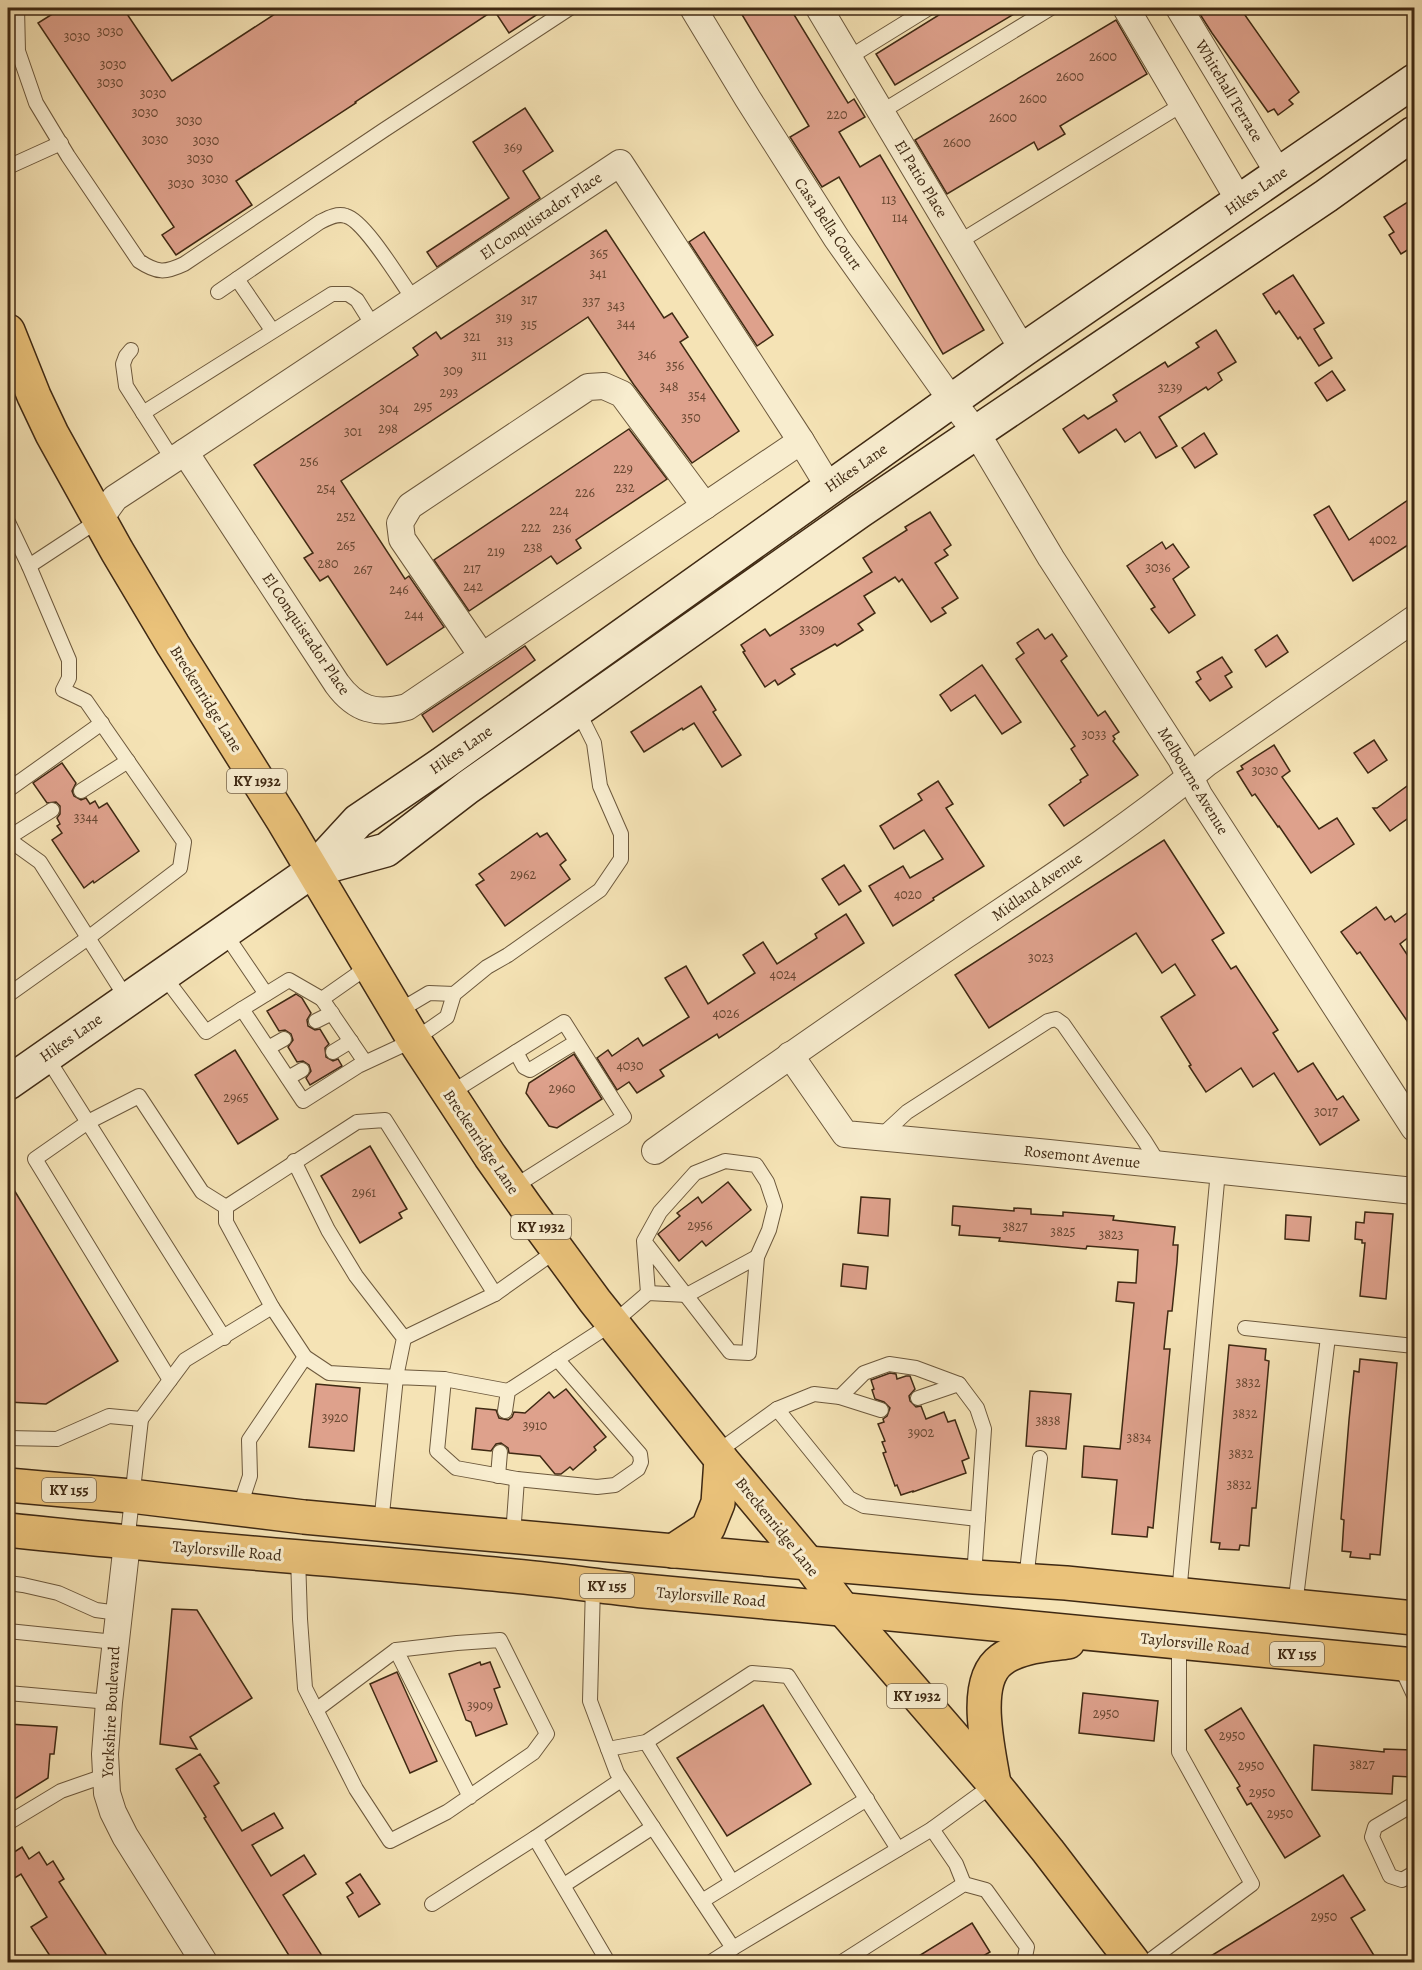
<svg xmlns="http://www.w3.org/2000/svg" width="1422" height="1970" font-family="Alegreya,serif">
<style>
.building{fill:#dea18c;stroke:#3f2913;stroke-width:1.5}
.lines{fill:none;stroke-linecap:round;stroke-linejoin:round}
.lane-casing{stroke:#6c583c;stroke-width:16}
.street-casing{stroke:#6c583c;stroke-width:28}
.secondary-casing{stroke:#3f2913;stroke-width:36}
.primary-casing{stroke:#3f2913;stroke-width:36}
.lane{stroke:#f8edcf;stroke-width:14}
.street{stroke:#f8edcf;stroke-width:26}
.secondary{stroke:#f8edcf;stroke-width:33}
.primary{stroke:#eac27a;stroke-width:33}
.labels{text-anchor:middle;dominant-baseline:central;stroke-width:6;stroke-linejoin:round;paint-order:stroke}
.number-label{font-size:14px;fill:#674731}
.shield{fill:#f8edcf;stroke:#76644b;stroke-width:1.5}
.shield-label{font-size:15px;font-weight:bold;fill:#3f2913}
.street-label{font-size:16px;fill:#3f2913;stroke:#f8edcf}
</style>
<rect width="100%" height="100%" fill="#f5e3b5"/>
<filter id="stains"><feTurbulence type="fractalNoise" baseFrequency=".00333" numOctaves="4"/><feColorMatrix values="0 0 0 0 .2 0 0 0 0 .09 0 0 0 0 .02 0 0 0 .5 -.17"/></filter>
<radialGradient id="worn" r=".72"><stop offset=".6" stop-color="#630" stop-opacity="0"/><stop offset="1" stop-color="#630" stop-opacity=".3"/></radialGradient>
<g class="building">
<polygon points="62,8 123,8 172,81 284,8 547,8 509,33 494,10 355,102 356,103 236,181 252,205 176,255 162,235 174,227 38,23"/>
<polygon points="738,8 790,8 848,103 854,99 865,117 839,132 860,167 880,155 984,330 943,354 839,177 822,187 790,137 809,126"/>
<polygon points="950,8 1024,8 895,85 876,54"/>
<polygon points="1196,8 1240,8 1299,92 1289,100 1293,104 1278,115 1274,109 1268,112 1212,33"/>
<polygon points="1116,20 1147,74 1060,126 1065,134 1038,150 1034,142 947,194 915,140"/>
<polygon points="525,108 553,151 523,171 540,198 437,267 427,252 509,198 473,142"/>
<polygon points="1414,198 1414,246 1401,254 1389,235 1394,232 1384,217"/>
<polygon points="606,230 664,318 672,313 688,337 680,342 739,431 692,463 634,385 588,317 341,481 405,579 409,576 444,627 387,665 328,576 320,581 304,558 313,553 254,465 418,355 413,348 436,332 441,339"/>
<polygon points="704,232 773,335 757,346 689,242"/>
<polygon points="1293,275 1324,323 1314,329 1332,358 1319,366 1300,337 1298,339 1279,311 1276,314 1263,294"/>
<polygon points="1216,330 1236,362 1218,373 1222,380 1208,390 1206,387 1159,417 1177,446 1156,458 1140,432 1125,442 1116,429 1079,453 1063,429 1084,415 1088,419 1117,401 1113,395 1165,362 1168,367 1199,347 1196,343"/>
<polygon points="1332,371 1345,390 1327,401 1315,383"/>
<polygon points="629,429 667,479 576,540 581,548 557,564 551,556 469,611 434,560"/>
<polygon points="1204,433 1217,454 1195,468 1182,448"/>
<polygon points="1414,496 1414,541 1353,581 1314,515 1329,506 1349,540"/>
<polygon points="930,512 951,545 944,550 948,555 935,563 958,598 942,608 946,613 931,622 902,579 899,582 895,577 864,596 875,613 858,624 863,630 837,646 835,644 791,669 795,674 778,685 775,680 765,687 743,652 745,651 741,645 765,629 770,636 872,572 863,558 907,530 905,527"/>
<polygon points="1162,542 1166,549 1173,544 1189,567 1173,579 1195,615 1169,633 1151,609 1155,607 1127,566"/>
<polygon points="1038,629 1045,639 1052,634 1067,656 1061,661 1098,716 1105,711 1119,732 1113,736 1115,739 1113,741 1138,775 1064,826 1049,805 1081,782 1080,780 1088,775 1071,749 1075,746 1016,659 1024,653 1017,643"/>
<polygon points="1277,635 1288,652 1266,667 1255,650"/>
<polygon points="525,646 535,660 433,732 422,715"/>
<polygon points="1222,657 1232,672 1225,676 1232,687 1210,701 1196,682 1201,679 1197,672"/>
<polygon points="982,665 1021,722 1002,734 975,695 951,711 940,695"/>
<polygon points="701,686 716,710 713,712 741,755 722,767 694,723 683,730 682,728 644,752 631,732"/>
<polygon points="1374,740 1387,760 1368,773 1354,753"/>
<polygon points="1274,745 1290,771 1282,777 1319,829 1337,818 1354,844 1311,873 1279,826 1278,827 1255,794 1252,796 1237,772 1243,769 1241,766"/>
<polygon points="62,763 76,783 72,791 74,796 81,800 86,798 90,804 95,801 99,808 107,803 139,851 94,883 93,881 84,888 52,840 62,833 57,826 60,824 57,818 60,814 60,806 56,802 47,803 33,783"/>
<polygon points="938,781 953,804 946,808 984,866 933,898 934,900 893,926 869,886 903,866 910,878 943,859 924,830 894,849 880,826 922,800 918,794"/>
<polygon points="1414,781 1414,814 1390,831 1373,808 1377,808"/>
<polygon points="537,833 540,837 547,833 566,860 560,865 570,879 505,926 476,885 484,880 479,874"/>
<polygon points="1164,840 1224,933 1212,940 1231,969 1236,966 1278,1030 1273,1033 1298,1072 1313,1063 1337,1100 1343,1096 1359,1120 1320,1145 1274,1073 1253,1087 1241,1068 1206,1092 1189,1066 1191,1065 1161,1017 1195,995 1175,964 1162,973 1136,933 989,1028 955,975"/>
<polygon points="844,865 861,891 839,905 822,879"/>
<polygon points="1376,907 1385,920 1391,916 1395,922 1414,908 1414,933 1400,944 1414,965 1414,1031 1360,952 1357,954 1341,932"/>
<polygon points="846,914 864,943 719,1038 717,1034 660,1070 664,1076 637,1093 629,1082 617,1090 597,1058 608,1050 612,1056 638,1038 643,1046 689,1017 665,978 686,966 708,1004 755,973 743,955 763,942 777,964 817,938 815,934"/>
<polygon points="296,994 302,998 311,1013 307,1020 308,1026 315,1030 320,1029 329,1044 325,1048 326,1057 333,1061 338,1059 342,1066 310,1085 306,1078 311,1071 309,1065 303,1061 297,1062 288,1047 293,1040 291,1034 285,1030 279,1031 267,1011"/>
<polygon points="235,1050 278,1119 238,1144 195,1075"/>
<polygon points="574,1054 602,1099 557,1128 549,1126 526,1093 529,1083"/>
<polygon points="370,1146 407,1209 399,1213 402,1218 360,1243 321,1176"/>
<polygon points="8,1180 118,1361 46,1404 8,1402"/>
<polygon points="728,1182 751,1210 706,1246 702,1241 679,1261 658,1234 680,1216 677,1213 698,1197 702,1203"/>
<polygon points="861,1197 890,1199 888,1236 858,1233"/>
<polygon points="953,1206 1014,1211 1014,1208 1031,1209 1031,1214 1063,1216 1063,1212 1114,1216 1113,1220 1175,1227 1173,1245 1178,1245 1177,1262 1172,1311 1168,1311 1164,1349 1170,1349 1153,1528 1148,1527 1147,1537 1112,1534 1117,1480 1082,1477 1084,1446 1120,1449 1134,1303 1116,1301 1118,1282 1136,1283 1138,1250 1087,1246 1086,1249 999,1241 1000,1238 959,1235 960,1226 952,1225"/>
<polygon points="1365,1212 1393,1214 1386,1299 1360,1296 1365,1243 1362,1243 1362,1240 1355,1239 1356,1222 1364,1223"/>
<polygon points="1286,1215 1311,1217 1309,1241 1285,1239"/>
<polygon points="843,1264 868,1267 866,1289 841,1286"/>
<polygon points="1229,1345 1266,1349 1265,1360 1269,1361 1256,1508 1252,1508 1249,1546 1240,1545 1239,1550 1219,1549 1220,1543 1211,1542"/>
<polygon points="1360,1359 1397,1363 1380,1555 1370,1554 1370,1559 1350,1557 1351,1552 1342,1551 1344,1520 1341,1519 1349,1420 1354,1371 1359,1372"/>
<polygon points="890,1373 896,1374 897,1379 906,1376 910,1376 915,1389 909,1396 910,1401 916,1407 921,1406 926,1419 944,1412 948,1422 955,1420 969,1458 962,1461 966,1473 913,1492 913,1491 901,1495 897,1485 895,1486 883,1453 886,1452 882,1442 885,1441 878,1424 884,1422 883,1419 887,1416 890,1408 884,1402 875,1399 872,1390 874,1389 871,1380"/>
<polygon points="316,1384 360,1388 354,1451 309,1447"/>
<polygon points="566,1389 606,1437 594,1447 596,1450 573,1470 570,1467 561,1474 555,1474 540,1456 509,1453 508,1448 501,1443 496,1444 491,1451 472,1449 476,1408 496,1410 499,1418 508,1420 512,1417 514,1412 525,1413 549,1392 554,1398"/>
<polygon points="1030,1391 1071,1394 1066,1449 1026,1446"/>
<polygon points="172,1609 197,1610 252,1698 190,1737 197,1749 160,1744"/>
<polygon points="480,1662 481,1665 490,1662 500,1687 494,1689 507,1724 476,1736 471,1722 466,1720 449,1674"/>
<polygon points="397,1672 437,1761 410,1773 370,1684"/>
<polygon points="1083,1693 1158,1701 1154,1741 1079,1733"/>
<polygon points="763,1705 811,1784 727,1836 677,1758"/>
<polygon points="1241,1708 1320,1836 1285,1858 1251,1803 1247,1805 1237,1788 1240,1786 1205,1730"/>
<polygon points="8,1724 57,1727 54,1754 50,1754 48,1778 8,1803"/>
<polygon points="1314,1745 1384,1752 1384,1749 1413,1750 1411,1777 1393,1776 1392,1794 1312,1790"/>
<polygon points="200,1754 219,1783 214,1786 242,1831 274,1813 283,1828 252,1845 271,1876 304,1855 316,1874 283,1895 326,1962 293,1962 204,1818 206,1817 176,1769"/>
<polygon points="22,1847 29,1859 39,1852 47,1865 53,1861 64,1879 59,1882 111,1962 54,1962 31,1927 47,1917 21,1874 8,1882 8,1856"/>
<polygon points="360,1874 380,1904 359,1917 347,1897 353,1893 346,1883"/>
<polygon points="1343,1875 1365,1910 1351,1918 1378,1962 1201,1962"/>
<polygon points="972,1923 990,1952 973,1962 909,1962"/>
</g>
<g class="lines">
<defs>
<g id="lane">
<path d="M17 8 18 51 36 103 68 156 139 261C157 273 165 273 184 264L384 130 570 8"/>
<polyline points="848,58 929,8"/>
<polyline points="881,112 1051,8"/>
<polyline points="8,167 61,143"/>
<polyline points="959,242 1183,104"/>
<polyline points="237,279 272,330"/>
<path d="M218 292 320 222C328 218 337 213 346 216 365 221 401 282 414 300"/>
<polyline points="131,350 126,356 123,364 126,386 173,460"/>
<polyline points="143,413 332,294 348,294 357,300 374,327"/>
<polyline points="8,522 29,566 69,660 69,678 63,690 86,701 184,842 180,868 88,938 8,995"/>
<polyline points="29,566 99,520"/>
<polyline points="8,790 102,723"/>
<polyline points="81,791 128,761"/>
<polyline points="8,838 52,810"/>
<polyline points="8,839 40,862 127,999"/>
<polyline points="224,932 266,994"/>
<polyline points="163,975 206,1032 242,1009 303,1101 358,1066 414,1040 447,1017 454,994 487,967 508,955 600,890 621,859 621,834 600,786 594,743 578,711"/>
<polyline points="322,999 365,1062"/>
<polyline points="242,1009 289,980 322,999 369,966"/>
<polyline points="397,1012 429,993 454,994"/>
<polyline points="316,1021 332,1013"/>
<polyline points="268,1048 284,1039"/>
<polyline points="333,1052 351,1041"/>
<polyline points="516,1052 524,1067 530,1070 576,1042"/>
<polyline points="46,1056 224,1338"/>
<polyline points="288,1078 302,1070"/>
<polyline points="449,1094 564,1022 624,1117 512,1188"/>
<polyline points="880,1137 907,1112 1048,1021 1056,1019 1063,1024 1144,1140 1159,1164"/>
<polyline points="644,1241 730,1352 749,1353 757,1257 769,1230 775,1206 767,1182 756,1165 725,1161 695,1173 660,1212 644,1241 648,1293"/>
<polyline points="272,1307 226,1222 226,1207 357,1122 385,1120 495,1294"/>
<polyline points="1245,1328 1414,1346"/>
<polyline points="404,1338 495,1294 557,1250"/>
<polyline points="444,1379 437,1451 456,1468 517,1479 597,1487 615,1485 638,1469 641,1462 640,1454 557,1359"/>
<polyline points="170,1380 35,1159 88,1122 139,1096 202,1192 226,1207"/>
<polyline points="840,1397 881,1410"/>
<polyline points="918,1398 959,1384"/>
<polyline points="777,1409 814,1394 840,1397 864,1373 889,1364 916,1368 959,1384 977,1408 984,1429 974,1577"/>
<polyline points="505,1411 508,1391 613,1323 648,1293 687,1295 757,1257"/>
<polyline points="8,1438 57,1439 109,1416 141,1419 185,1360 272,1307 305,1357 329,1373 396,1377 404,1338 356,1276 328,1230 294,1161"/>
<polyline points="716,1453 777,1409 849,1498 864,1506 978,1519"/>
<polyline points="498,1476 500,1452"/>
<polyline points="239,1509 250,1476 249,1440 305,1357"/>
<polyline points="381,1524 396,1377 444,1379 508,1391"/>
<polyline points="513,1536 517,1479"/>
<polyline points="127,1543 141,1419"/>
<polyline points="298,1557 300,1619 305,1688 356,1789 390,1841 447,1812 533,1753 547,1734 500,1640 457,1643 396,1650 470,1797"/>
<polyline points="1026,1580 1040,1458"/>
<polyline points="8,1583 23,1585 58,1593 96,1610 118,1613"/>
<polyline points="593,1585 590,1701 617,1773 733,1948 932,1829 994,1784"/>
<polyline points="1179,1594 1218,1171"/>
<polyline points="1295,1606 1328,1337"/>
<polyline points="8,1631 115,1642"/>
<polyline points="1400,1665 1414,1695"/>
<polyline points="8,1693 109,1702"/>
<polyline points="316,1710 396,1650"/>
<polyline points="646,1742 732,1882"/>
<polyline points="608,1749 646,1742 752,1673 788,1676 898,1849"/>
<polyline points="1414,1804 1375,1827 1372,1837 1390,1876 1402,1880 1414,1873"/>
<polyline points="8,1823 61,1791 107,1775"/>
<polyline points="932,1829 956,1864 964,1884"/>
<polyline points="535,1838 608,1962"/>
<polyline points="564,1885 653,1827"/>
<polyline points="702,1901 867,1799"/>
<polyline points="432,1904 535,1838 621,1780"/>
<polyline points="711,1962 733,1948"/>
<polyline points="842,1962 964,1884 986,1890 1027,1947 1024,1962"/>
<polyline points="1148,1962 1252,1884 1179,1752 1179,1642"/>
</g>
<g id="street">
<polyline points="693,8 748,99 837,239 952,401 976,432 1051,558 1181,759 1199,795 1414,1128"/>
<polyline points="819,8 1023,350"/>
<polyline points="1126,8 1240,202"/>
<polyline points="1179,8 1279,174"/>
<path d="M620 163 801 441 407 707C376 715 356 710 337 684L185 452Z"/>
<polyline points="801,441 829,487"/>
<polyline points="99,520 115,498 185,452"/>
<polyline points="482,656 402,539 400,523 410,506 588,387 604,386 622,394 705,506"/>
<polyline points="790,1055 845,1134 1049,1153 1414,1191"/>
<path d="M655 1151C758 1078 861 1006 966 935 1048 880 1131 826 1207 763L1414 619"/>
<polyline points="127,1543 109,1702 105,1754 107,1793 113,1812 125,1836 204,1962"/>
</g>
<g id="secondary">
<polyline points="313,870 386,850 468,787 860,511 1326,196 1414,133"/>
<polyline points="8,1083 312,871 358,821 442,764 1023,350 1414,81"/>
</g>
<g id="primary">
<polyline points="8,331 34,396 52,434 117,551 173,645 284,822 414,1040 490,1156 526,1207 595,1301 716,1453 808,1563 842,1608 994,1784 1048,1851 1133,1962"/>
<polyline points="8,1485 131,1496 304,1517 453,1531 808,1563 974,1577 1066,1583 1414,1618"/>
<path d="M8 1530C172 1548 338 1559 503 1575 550 1579 597 1586 644 1591 901 1614 1158 1640 1414 1665"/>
<polyline points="673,1551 708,1528 718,1503 721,1459"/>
<path d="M994 1784C989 1751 971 1682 1001 1660 1019 1646 1047 1645 1068 1642"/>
</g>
</defs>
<use href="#lane" class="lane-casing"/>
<use href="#street" class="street-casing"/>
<use href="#secondary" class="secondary-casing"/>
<use href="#primary" class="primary-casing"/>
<use href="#lane" class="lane"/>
<use href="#street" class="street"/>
<use href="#secondary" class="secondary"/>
<use href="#primary" class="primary"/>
</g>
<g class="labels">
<g class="number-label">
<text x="110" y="31">3030</text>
<text x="77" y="36">3030</text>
<text x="1103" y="56">2600</text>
<text x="113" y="64">3030</text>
<text x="1070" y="76">2600</text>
<text x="110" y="82">3030</text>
<text x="153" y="93">3030</text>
<text x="1033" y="98">2600</text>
<text x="145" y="112">3030</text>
<text x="837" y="114">220</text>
<text x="1003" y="117">2600</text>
<text x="189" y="120">3030</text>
<text x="155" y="139">3030</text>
<text x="206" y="140">3030</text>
<text x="957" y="142">2600</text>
<text x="513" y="147">369</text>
<text x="200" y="158">3030</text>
<text x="215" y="178">3030</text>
<text x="181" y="183">3030</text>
<text x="889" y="199">113</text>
<text x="900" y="217">114</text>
<text x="599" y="253">365</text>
<text x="598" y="273">341</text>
<text x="529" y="299">317</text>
<text x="591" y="301">337</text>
<text x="616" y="305">343</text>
<text x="504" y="317">319</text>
<text x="626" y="323">344</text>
<text x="529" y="324">315</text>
<text x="472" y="336">321</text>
<text x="505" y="340">313</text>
<text x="647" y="354">346</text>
<text x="479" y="355">311</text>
<text x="675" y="365">356</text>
<text x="453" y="370">309</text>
<text x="669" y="386">348</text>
<text x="1170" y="387">3239</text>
<text x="449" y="392">293</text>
<text x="697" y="395">354</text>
<text x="423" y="406">295</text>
<text x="389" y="408">304</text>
<text x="691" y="417">350</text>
<text x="388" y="428">298</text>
<text x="353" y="431">301</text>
<text x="309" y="461">256</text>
<text x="623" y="468">229</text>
<text x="625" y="487">232</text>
<text x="326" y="488">254</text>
<text x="585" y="492">226</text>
<text x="559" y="510">224</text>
<text x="346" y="516">252</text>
<text x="531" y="527">222</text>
<text x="562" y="528">236</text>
<text x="1383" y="539">4002</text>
<text x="346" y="545">265</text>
<text x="533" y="547">238</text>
<text x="496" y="551">219</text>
<text x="328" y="563">280</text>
<text x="1158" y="567">3036</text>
<text x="472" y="568">217</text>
<text x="363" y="569">267</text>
<text x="473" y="586">242</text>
<text x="399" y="589">246</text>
<text x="414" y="614">244</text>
<text x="812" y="629">3309</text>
<text x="1094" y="734">3033</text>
<text x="1265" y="770">3030</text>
<text x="86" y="817">3344</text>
<text x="523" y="874">2962</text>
<text x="908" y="894">4020</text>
<text x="1041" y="957">3023</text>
<text x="783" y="974">4024</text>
<text x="726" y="1013">4026</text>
<text x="630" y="1065">4030</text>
<text x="562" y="1088">2960</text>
<text x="236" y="1097">2965</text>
<text x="1326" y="1111">3017</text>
<text x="364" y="1192">2961</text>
<text x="700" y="1225">2956</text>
<text x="1015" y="1226">3827</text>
<text x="1063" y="1231">3825</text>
<text x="1111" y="1234">3823</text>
<text x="1248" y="1382">3832</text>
<text x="1245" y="1413">3832</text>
<text x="335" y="1417">3920</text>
<text x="1048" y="1420">3838</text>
<text x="535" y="1425">3910</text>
<text x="921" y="1432">3902</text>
<text x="1139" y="1437">3834</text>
<text x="1241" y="1453">3832</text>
<text x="1239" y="1484">3832</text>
<text x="480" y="1705">3909</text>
<text x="1106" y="1713">2950</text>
<text x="1232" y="1735">2950</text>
<text x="1362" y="1764">3827</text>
<text x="1251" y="1765">2950</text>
<text x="1262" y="1792">2950</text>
<text x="1280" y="1813">2950</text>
<text x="1324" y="1916">2950</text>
</g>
<g class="shield">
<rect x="227" y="769" width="60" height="24" rx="4.5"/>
<rect x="511" y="1215" width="60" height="24" rx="4.5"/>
<rect x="42" y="1478" width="54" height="24" rx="4.5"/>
<rect x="580" y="1574" width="54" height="24" rx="4.5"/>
<rect x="1270" y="1642" width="54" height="24" rx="4.5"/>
<rect x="887" y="1684" width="60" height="24" rx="4.5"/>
</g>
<g class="shield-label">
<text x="257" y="781">KY 1932</text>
<text x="541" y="1227">KY 1932</text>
<text x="69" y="1490">KY 155</text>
<text x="607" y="1586">KY 155</text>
<text x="1297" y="1654">KY 155</text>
<text x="917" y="1696">KY 1932</text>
</g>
<g class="street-label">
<text transform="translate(1229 91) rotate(59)">Whitehall Terrace</text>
<text transform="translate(921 179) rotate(59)">El Patio Place</text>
<text transform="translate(1256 191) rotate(-35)">Hikes Lane</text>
<text transform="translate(541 216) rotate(-34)">El Conquistador Place</text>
<text transform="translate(828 224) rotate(56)">Casa Bella Court</text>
<text transform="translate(856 468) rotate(-35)">Hikes Lane</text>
<text transform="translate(306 634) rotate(56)">El Conquistador Place</text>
<text transform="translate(206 699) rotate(58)">Breckenridge Lane</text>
<text transform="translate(461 750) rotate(-35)">Hikes Lane</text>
<text transform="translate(1193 781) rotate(59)">Melbourne Avenue</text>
<text transform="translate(1037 887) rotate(-35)">Midland Avenue</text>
<text transform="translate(71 1038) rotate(-35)">Hikes Lane</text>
<text transform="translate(481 1142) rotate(56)">Breckenridge Lane</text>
<text transform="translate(1082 1157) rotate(6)">Rosemont Avenue</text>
<text transform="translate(777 1527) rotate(51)">Breckenridge Lane</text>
<text transform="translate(227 1551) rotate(5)">Taylorsville Road</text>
<text transform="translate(711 1597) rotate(5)">Taylorsville Road</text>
<text transform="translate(1195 1644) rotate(6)">Taylorsville Road</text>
<text transform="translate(111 1712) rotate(-87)">Yorkshire Boulevard</text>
</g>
</g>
<rect width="1422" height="1970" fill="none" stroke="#f5e3b5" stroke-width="30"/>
<rect x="9" y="9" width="1404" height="1952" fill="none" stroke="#3f2913" stroke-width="3"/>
<rect x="15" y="15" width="1392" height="1940" fill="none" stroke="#3f2913" stroke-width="1.5"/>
<rect width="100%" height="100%" filter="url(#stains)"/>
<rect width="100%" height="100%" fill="url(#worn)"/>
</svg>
